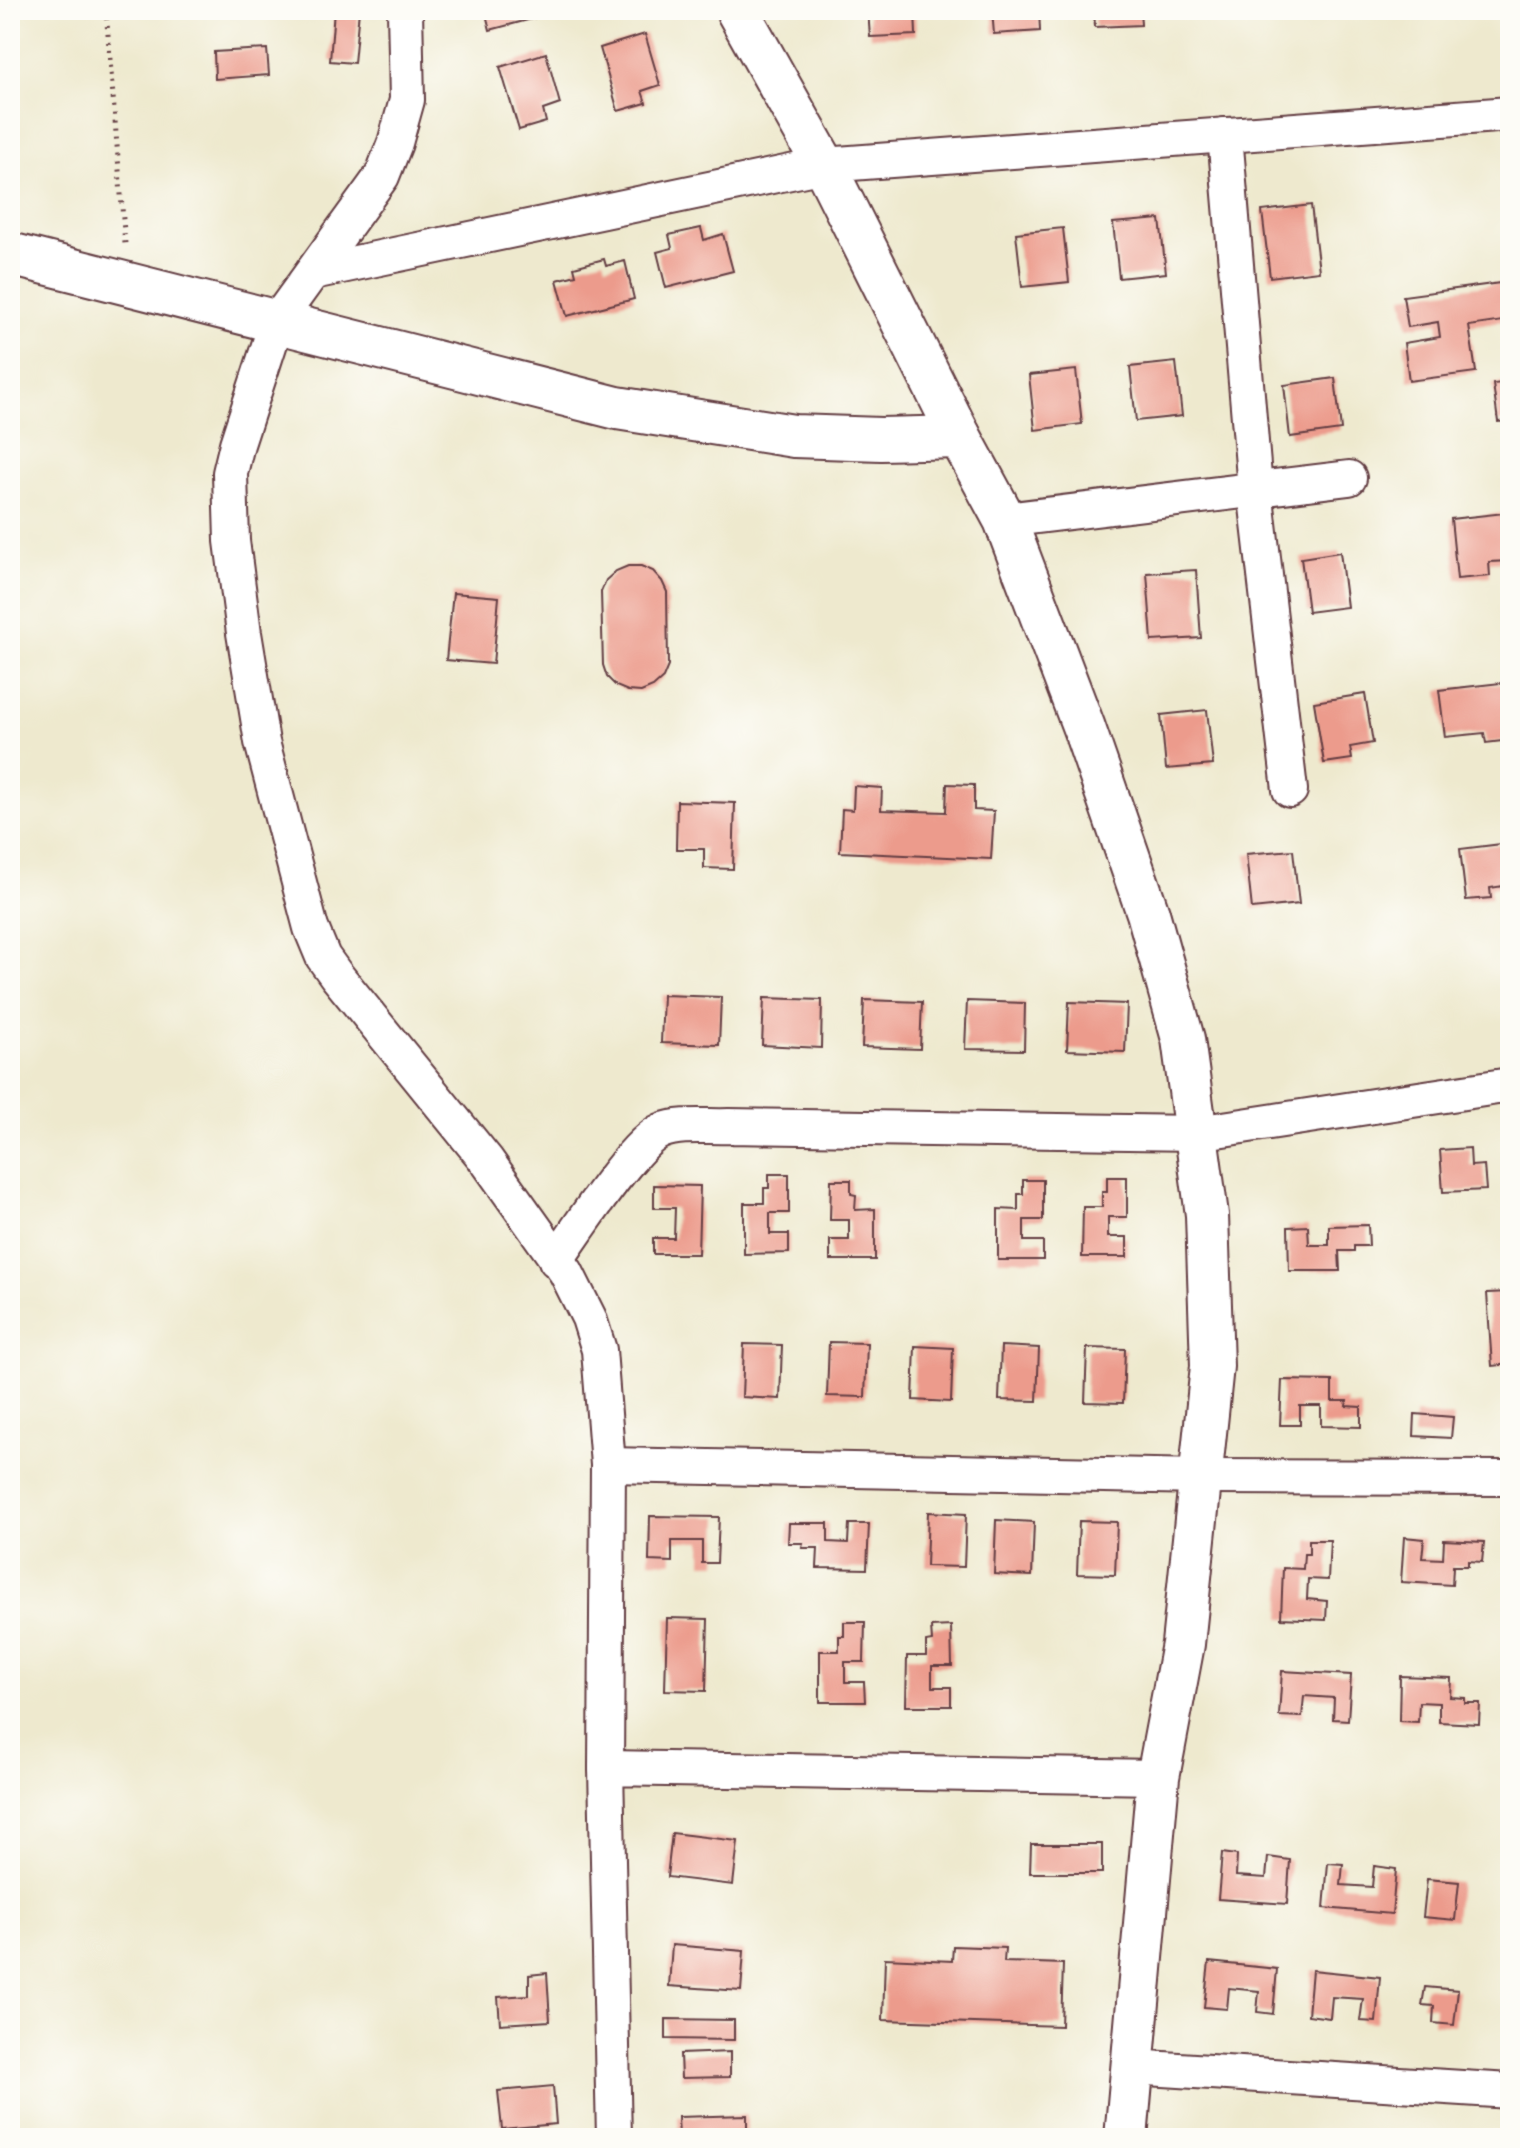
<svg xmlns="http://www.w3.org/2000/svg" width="1520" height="2148" font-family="'Gochi Hand',sans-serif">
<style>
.building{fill:#ec9b8c}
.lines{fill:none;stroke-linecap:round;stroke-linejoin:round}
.minor-casing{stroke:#633d43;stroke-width:38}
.tertiary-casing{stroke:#633d43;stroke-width:46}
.path{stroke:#633d43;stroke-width:5;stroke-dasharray:2 6;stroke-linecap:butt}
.minor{stroke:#fff;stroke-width:34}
.tertiary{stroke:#fff;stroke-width:42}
</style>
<rect width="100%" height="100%" fill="#fdfcf7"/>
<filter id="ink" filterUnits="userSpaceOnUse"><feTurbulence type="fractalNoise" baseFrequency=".0125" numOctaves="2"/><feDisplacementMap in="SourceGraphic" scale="16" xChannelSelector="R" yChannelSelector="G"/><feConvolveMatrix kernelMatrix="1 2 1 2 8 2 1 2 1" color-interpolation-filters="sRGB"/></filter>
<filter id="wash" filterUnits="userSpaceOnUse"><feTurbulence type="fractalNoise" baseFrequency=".006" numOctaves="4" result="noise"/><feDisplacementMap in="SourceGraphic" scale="32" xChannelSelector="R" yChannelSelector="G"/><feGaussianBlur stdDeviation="1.8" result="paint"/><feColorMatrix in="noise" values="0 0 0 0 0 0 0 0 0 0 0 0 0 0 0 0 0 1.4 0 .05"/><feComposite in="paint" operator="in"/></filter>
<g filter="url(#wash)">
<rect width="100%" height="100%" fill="#eee9ce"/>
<g id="blocks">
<g class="building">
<polygon points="334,10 359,10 354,63 330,61"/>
<polygon points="485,10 537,10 539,17 490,30"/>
<polygon points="868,10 915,10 916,35 870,37"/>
<polygon points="992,10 1039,10 1040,31 994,34"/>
<polygon points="1094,10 1140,10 1141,25 1095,27"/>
<polygon points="1232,10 1297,10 1297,12 1233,20"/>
<polygon points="645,34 660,85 642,91 646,103 618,111 600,48"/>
<polygon points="267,49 269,75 215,79 214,52"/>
<polygon points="546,53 560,104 543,110 546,122 519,130 500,67"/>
<polygon points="1311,205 1319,271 1270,277 1262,211"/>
<polygon points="1160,219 1166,273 1119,278 1113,223"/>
<polygon points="701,228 704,240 723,234 733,271 666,288 657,252 672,248 669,235"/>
<polygon points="1063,228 1069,282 1022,287 1016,233"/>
<polygon points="604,259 606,266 625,261 634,299 567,316 557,280 576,275 574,267"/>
<polygon points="1508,282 1510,320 1469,326 1476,372 1409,381 1404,343 1440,337 1438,322 1408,327 1403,296"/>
<polygon points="1176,362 1182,416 1136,421 1130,367"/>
<polygon points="1076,370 1082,424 1035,430 1029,375"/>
<polygon points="1335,378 1341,430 1290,437 1284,385"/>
<polygon points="1510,382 1510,421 1498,422 1493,384"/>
<polygon points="1504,513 1509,561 1489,562 1490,576 1457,579 1451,519"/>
<polygon points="1340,552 1347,607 1308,612 1301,558"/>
<polygon points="628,566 641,566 653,571 662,581 667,592 668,666 663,678 653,687 641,692 628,691 616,686 607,677 603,665 601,592 606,580 616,571"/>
<polygon points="1196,570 1201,638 1152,641 1147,573"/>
<polygon points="453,593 499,597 493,664 446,660"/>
<polygon points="1509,682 1510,740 1486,743 1484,733 1445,737 1439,690"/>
<polygon points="1365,694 1373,743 1350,747 1352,759 1324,763 1314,702"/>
<polygon points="1207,710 1213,765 1166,769 1161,715"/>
<polygon points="947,784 974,785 974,810 994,811 991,859 840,852 842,809 853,810 854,786 882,788 881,810 946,812"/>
<polygon points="677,801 735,803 733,869 704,868 704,849 676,849"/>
<polygon points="1510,843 1510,885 1490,888 1491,898 1466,900 1460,849"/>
<polygon points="1293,850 1299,904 1252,909 1246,854"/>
<polygon points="663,995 721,997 719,1045 661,1043"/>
<polygon points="764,998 822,1000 821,1048 762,1045"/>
<polygon points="864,1000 922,1002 920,1049 862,1047"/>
<polygon points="967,1001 1025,1003 1024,1050 965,1049"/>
<polygon points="1069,1002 1127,1004 1125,1052 1067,1050"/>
<polygon points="1470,1148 1471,1166 1484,1165 1486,1190 1443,1192 1440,1150"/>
<polygon points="769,1174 789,1174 789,1213 770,1213 770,1234 789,1234 789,1253 744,1254 744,1203 764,1203 764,1188 769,1188"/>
<polygon points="1107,1177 1127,1177 1127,1217 1108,1217 1108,1237 1127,1237 1127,1257 1082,1257 1083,1207 1102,1207 1102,1192 1107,1192"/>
<polygon points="831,1180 851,1180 851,1194 856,1195 855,1210 875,1209 875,1260 830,1260 830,1240 849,1240 849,1220 830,1220"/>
<polygon points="1023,1180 1043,1180 1043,1220 1024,1220 1024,1241 1043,1241 1043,1260 998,1260 998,1209 1018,1210 1018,1194 1023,1194"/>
<polygon points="654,1185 700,1186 698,1254 653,1254 653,1238 674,1238 675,1208 654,1208"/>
<polygon points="1368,1225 1369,1246 1354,1246 1354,1251 1339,1251 1340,1271 1289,1271 1288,1227 1308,1226 1309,1245 1329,1245 1329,1226"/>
<polygon points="1510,1292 1510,1364 1492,1366 1487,1293"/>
<polygon points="829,1342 867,1343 865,1397 827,1396"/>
<polygon points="744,1344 782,1345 780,1399 742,1397"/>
<polygon points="915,1346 953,1348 951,1402 913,1400"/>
<polygon points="1001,1346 1039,1348 1037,1401 999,1400"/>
<polygon points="1087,1348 1125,1349 1123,1403 1085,1402"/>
<polygon points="1282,1380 1332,1381 1332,1401 1347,1401 1346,1406 1361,1407 1361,1427 1321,1426 1321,1406 1300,1406 1300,1425 1280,1425"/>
<polygon points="1415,1414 1453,1417 1451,1438 1414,1436"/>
<polygon points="928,1512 966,1514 964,1567 926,1566"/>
<polygon points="650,1516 719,1517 717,1563 702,1563 702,1541 672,1541 672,1562 649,1561"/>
<polygon points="996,1520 1034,1522 1032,1576 994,1574"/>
<polygon points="1079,1521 1117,1522 1115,1575 1077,1574"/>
<polygon points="789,1523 828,1523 828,1542 848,1543 849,1524 869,1524 867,1569 817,1568 818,1548 802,1548 803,1543 788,1543"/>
<polygon points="1404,1537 1424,1539 1422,1558 1443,1559 1444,1540 1484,1542 1482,1562 1468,1561 1468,1566 1453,1566 1452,1585 1401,1582"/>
<polygon points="1309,1540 1330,1540 1328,1580 1308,1579 1307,1599 1327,1601 1326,1620 1281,1618 1283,1568 1303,1569 1304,1554 1309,1554"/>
<polygon points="667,1618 708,1619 706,1691 665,1690"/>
<polygon points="844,1622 865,1622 864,1662 845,1662 845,1682 864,1682 865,1702 820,1702 820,1651 839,1651 839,1636 844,1636"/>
<polygon points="951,1626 952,1666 932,1666 932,1687 951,1687 951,1706 906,1706 907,1656 926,1656 926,1642 932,1641 931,1627"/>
<polygon points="1282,1671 1351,1675 1348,1720 1333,1719 1334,1698 1304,1696 1302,1717 1279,1716"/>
<polygon points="1400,1676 1451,1678 1450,1697 1465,1698 1465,1703 1480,1703 1479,1724 1439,1722 1439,1703 1419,1702 1418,1722 1399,1721"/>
<polygon points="672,1833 738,1841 733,1885 667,1877"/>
<polygon points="1031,1844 1102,1844 1102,1873 1030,1873"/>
<polygon points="1222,1853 1237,1855 1236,1876 1266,1878 1268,1857 1290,1860 1287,1904 1218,1899"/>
<polygon points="1328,1863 1343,1864 1341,1885 1372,1887 1374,1866 1396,1869 1392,1914 1324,1908"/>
<polygon points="1427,1879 1459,1882 1455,1920 1423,1917"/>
<polygon points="672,1945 744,1951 741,1991 669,1986"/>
<polygon points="953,1946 1005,1948 1004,1962 1063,1964 1061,2026 883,2020 885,1958 952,1961"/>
<polygon points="1209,1962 1277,1969 1273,2014 1257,2012 1259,1991 1229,1988 1227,2009 1204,2007"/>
<polygon points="1312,1970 1380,1977 1376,2022 1360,2021 1363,1999 1332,1997 1330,2018 1308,2015"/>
<polygon points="547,1973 550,2021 500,2024 498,1997 529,1995 529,1975"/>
<polygon points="1425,1987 1458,1990 1454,2025 1433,2023 1434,2006 1422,2005"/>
<polygon points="666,2019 734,2020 734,2040 666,2039"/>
<polygon points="730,2052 730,2077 681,2078 680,2054"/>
<polygon points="553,2086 556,2124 502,2129 498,2091"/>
<polygon points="747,2115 747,2138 679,2138 678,2117"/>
</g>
</g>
</g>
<g filter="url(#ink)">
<use href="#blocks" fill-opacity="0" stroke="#633d43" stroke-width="2"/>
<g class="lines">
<defs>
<g id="minor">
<polyline points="405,10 407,100 395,143 382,176 277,321 237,444 230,473 232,541 244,633 262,742 311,928 323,957 336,975 487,1161 566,1272 589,1318 599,1350 608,1465 606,1768"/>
<polyline points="1225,135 1255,489 1290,790"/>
<polyline points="313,272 824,165 1510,114"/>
<polyline points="1005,520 1349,478"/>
<path d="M556 1260C577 1231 633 1143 661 1131 681 1123 708 1127 729 1126L1197 1133 1510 1085"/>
<polyline points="608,1465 1202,1477 1510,1478"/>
<polyline points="1132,2067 1510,2091"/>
<polyline points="614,2138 606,1768 1158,1777"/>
</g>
<g id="tertiary">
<polyline points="737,10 824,165 960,437 1005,520 1084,728 1148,913 1183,1039 1207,1215 1212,1366 1183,1644 1158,1777 1126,2138"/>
<polyline points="10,254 617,408 794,436 881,439 960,437"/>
</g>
</defs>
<use href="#minor" class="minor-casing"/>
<use href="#tertiary" class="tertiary-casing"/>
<polyline class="path" points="106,10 125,244"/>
<use href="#minor" class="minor"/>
<use href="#tertiary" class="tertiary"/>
</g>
</g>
<rect width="1520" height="2148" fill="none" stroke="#fdfcf7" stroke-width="40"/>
</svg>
